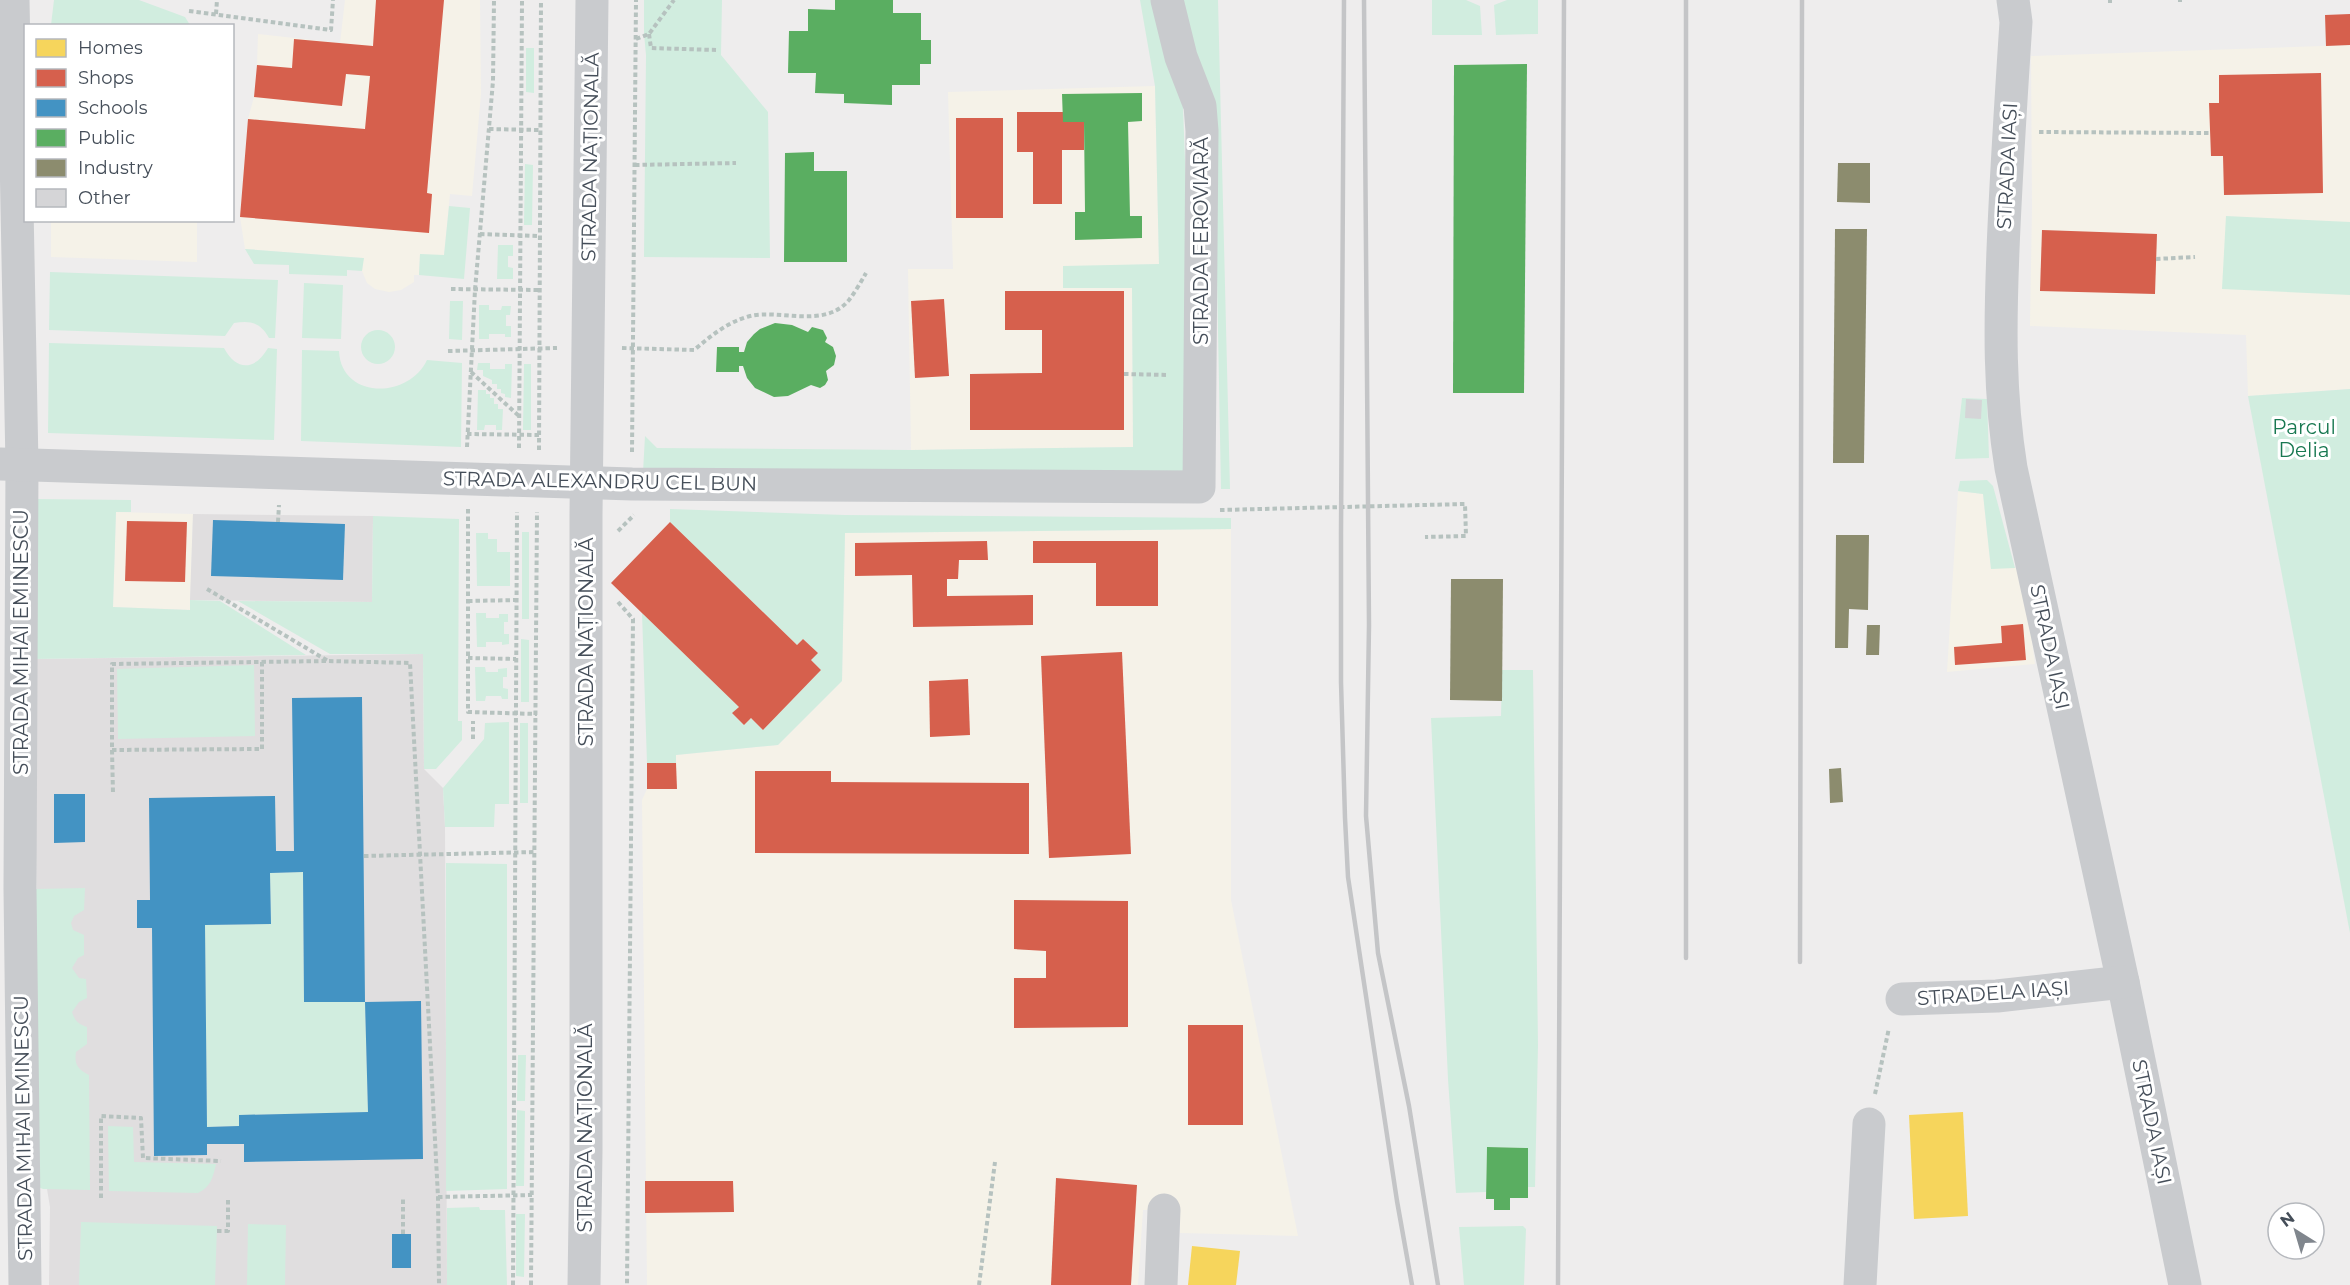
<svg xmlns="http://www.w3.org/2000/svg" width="2350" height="1285" font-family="Montserrat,sans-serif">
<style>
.commercial{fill:#f5f2e8}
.education{fill:#e0dedf}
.green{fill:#d1eddf}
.homes{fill:#f6d55c}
.shops{fill:#d6604d}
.schools{fill:#4393c3}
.public{fill:#5aae61}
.industry{fill:#8c8c6e}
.building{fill:#d5d5d7}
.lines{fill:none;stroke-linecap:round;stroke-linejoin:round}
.path{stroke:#b6c2bf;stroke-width:4;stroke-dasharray:4.5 3;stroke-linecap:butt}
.minor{stroke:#c9cbce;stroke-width:33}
.rail{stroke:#c4c5c7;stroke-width:4.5}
.labels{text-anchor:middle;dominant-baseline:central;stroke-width:6;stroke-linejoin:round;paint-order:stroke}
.street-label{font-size:20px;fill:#454e59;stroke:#fff}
.park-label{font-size:20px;fill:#187851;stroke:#fff}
</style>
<rect width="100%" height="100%" fill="#eeeded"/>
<g class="commercial">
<polygon points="345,0 480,0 481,94 472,196 450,194 444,256 420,254 419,275 414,275 414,282 401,290 389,292 375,289 367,283 362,271 363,258 245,249 240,217 248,119 254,97 257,65 258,34 340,43"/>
<polygon points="2350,45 2350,389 2248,396 2246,335 2030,326 2032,207 2031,56"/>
<polygon points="1155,86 1159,264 1063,267 1063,288 1132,288 1133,447 911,450 908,269 953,269 948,92"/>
<polygon points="51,221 197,221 197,262 51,257"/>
<polygon points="1958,491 1983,494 1991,568 2022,568 2035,664 1947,672"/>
<polygon points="116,512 193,514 190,610 113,607"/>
<polygon points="1231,529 1231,900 1298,1236 1180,1233 1179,1210 1143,1210 1138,1285 647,1285 642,800 647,789 676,788 676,755 778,745 842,681 845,533"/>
</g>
<g class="education">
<polygon points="193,514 373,516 372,602 190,600"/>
<polygon points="423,654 424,769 443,788 445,827 447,1285 49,1285 50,1207 47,1189 43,1189 32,659"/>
</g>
<g class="green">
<polygon points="54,0 139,0 185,17 190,25 51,25"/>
<polygon points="644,0 722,0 721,55 768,112 770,258 644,257 646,55 644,34"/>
<polygon points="1140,0 1159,0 1183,107 1188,242 1185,474 643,472 645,436 657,448 911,450 1133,447 1132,288 1063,288 1063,266 1159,264 1155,86"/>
<polygon points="1177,0 1218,0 1230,489 1221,489 1214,117"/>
<polygon points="1432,0 1466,0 1480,6 1482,35 1432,35"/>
<polygon points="1507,0 1538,0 1538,34 1496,35 1494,5"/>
<polygon points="526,48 534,48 534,93 526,92"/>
<polygon points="525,164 533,165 532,225 524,225"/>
<polygon points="449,206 470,208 464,279 419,275 420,254 444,255"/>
<polygon points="2226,216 2350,222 2350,295 2222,289"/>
<polygon points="498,245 513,245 513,256 508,256 508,267 513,268 513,279 497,279"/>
<polygon points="245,249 363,258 364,258 362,271 347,270 347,276 289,274 289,265 254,264"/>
<path d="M50 272 278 280 275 338H269C261 323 251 320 234 323L225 336 49 330Z"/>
<polygon points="304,283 343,285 341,339 302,338"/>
<polygon points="450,301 463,301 462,340 449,339"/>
<polygon points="479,305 489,305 489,310 501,310 502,306 511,306 510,315 506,315 506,326 511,326 511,337 505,337 505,334 489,334 489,339 479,339"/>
<circle cx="378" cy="347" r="17"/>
<path d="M49 343 224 348C236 371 255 371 268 348L277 349 274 440 48 433Z"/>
<path d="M302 350 339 351C341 399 408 400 427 360L462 363 461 447 301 441Z"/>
<polygon points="478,363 490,363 490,369 505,369 505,364 512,364 511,398 505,397 505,394 501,393 501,389 497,389 497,384 492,384 492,380 483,376 483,370 477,370"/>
<polygon points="524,364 531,364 531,430 523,430"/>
<polygon points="2350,389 2350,933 2248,396"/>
<polygon points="478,390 486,390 486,394 490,394 490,398 494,398 494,404 498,404 498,409 503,409 502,430 496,430 496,425 485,425 484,430 477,430"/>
<polygon points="1962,398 1987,399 1989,458 1955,459"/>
<polygon points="1987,480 1993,486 2015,568 1991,569 1983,494 1958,491 1960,481"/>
<polygon points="33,499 131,500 131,512 116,512 113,607 190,610 190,600 220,601 306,655 32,659"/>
<polygon points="670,509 845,515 1231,518 1231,529 845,533 842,681 778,745 676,755 676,763 647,763 642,613 739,707 733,714 744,725 751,718 763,730 821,670 811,660 817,653 803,639 797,645 670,522"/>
<polygon points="373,516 459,519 458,721 462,721 462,740 436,769 424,769 423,654 330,654 238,601 372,602"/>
<rect x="522" y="532" width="7" height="87"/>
<polygon points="476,533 488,533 488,539 497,539 497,552 510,552 510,586 477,586"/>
<polygon points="476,613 486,613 486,618 499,618 499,614 508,614 508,622 504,622 504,634 509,634 509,644 502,645 502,642 486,642 486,647 477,647"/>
<polygon points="521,639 529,640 529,702 521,702"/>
<polygon points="254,665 255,736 118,739 117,669"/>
<polygon points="475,667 485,667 486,672 498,672 498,669 507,668 507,677 503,677 503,688 508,689 508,699 502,699 501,696 486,696 485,701 476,701"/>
<polygon points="1502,670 1533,670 1538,1045 1535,1187 1528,1187 1528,1148 1487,1147 1486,1192 1456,1193 1448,1079 1431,718 1501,716"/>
<polygon points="509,722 509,804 495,804 494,827 445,827 443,788 484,739 485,723"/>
<rect x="520" y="723" width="8" height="80"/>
<polygon points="446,863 507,864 507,1189 446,1191"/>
<polygon points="303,872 304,1002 365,1002 368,1112 240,1115 239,1126 207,1127 205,925 271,924 270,873"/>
<path d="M85 888 84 910 74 916 71 923 73 930 84 935V955L78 958 72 968 79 978 86 979 87 998 79 1002 72 1012C75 1021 78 1024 87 1027V1044L76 1052C74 1065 78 1069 89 1075L90 1190 43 1189 38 1187 35 889Z"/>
<polygon points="518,1055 526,1055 525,1101 517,1101"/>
<polygon points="517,1110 525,1111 524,1186 516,1186"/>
<path d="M108 1126 133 1127 134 1162 216 1164C213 1177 211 1187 198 1193L109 1191Z"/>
<polygon points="479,1207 480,1210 505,1210 507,1285 447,1285 447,1208"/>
<polygon points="516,1214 525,1214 524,1277 516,1276"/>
<polygon points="81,1222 217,1226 215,1285 79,1285"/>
<polygon points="248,1224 286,1225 285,1285 247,1285"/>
<polygon points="1523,1226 1526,1229 1524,1285 1464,1285 1459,1227"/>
</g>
<g class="homes">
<polygon points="1963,1112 1968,1216 1914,1219 1909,1115"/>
<polygon points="1192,1246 1240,1251 1236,1285 1188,1285"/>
</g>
<g class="shops">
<polygon points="376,0 444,0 427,193 432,194 429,233 240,217 248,119 365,129 370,76 346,74 342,106 254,97 257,65 292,68 294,39 373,46"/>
<polygon points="2350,14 2350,45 2326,46 2325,15"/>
<polygon points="2321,73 2323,193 2224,195 2223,156 2211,156 2209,103 2219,103 2219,75"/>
<polygon points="1017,112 1063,112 1063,122 1084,122 1084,150 1062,150 1062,204 1033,204 1033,152 1017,152"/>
<rect x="956" y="118" width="47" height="100"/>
<polygon points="2042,230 2157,234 2155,294 2040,291"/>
<polygon points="1005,291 1124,291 1124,430 970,430 970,374 1042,373 1042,330 1005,330"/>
<polygon points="944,299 949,376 915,378 911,301"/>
<polygon points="127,521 187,522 185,582 125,581"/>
<polygon points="670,522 797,645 803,639 818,653 811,660 821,670 763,730 751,718 744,725 732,713 739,707 611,583"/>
<polygon points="987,541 988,560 959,560 958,579 947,579 947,596 1033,595 1033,625 913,627 912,575 855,576 855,543"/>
<polygon points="1033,541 1158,541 1158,606 1096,606 1096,563 1033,563"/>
<polygon points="2023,624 2026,660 1955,665 1954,647 2002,643 2001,626"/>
<polygon points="1122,652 1131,854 1049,858 1041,656"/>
<polygon points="968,679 970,735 930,737 929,681"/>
<polygon points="647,763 676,763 677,789 647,789"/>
<polygon points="755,771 831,771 831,782 1029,783 1029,854 755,853"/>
<polygon points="1014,900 1128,901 1128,1027 1014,1028 1014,978 1046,978 1046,951 1014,949"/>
<rect x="1188" y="1025" width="55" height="100"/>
<polygon points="1056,1178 1137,1185 1131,1285 1051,1285"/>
<polygon points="645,1181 733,1181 734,1212 645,1213"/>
</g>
<g class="schools">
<polygon points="213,520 345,524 343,580 211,576"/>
<polygon points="362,697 365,1002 304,1002 303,872 270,873 271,924 205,925 207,1127 239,1126 239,1115 368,1112 365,1002 421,1001 423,1159 244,1162 244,1144 207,1144 207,1155 154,1156 152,928 137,928 137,900 150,900 149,798 275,796 276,851 294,851 292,698"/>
<polygon points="54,794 85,794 85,842 54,843"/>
<rect x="392" y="1234" width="19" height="34"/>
</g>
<g class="public">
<polygon points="835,0 893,0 893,13 921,13 921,40 931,40 931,64 920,64 920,85 892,85 892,105 844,103 844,94 815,93 816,73 788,73 789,31 808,31 808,9 835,10"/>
<polygon points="1527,64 1524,393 1453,393 1454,65"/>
<polygon points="1142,93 1142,121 1128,122 1130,216 1142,216 1142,238 1075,240 1075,212 1085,212 1084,122 1063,122 1062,94"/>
<polygon points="814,152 814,171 847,171 847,262 784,262 785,153"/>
<polygon points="775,323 792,325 808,332 812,327 823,330 827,338 825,342 833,347 836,356 834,365 826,371 828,380 825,385 820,388 811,385 788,396 774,397 755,388 747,378 743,366 739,366 739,372 716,372 717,347 739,347 739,352 744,352 747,342 754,334 760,329"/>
<polygon points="1487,1147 1528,1148 1528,1198 1510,1198 1510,1210 1494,1210 1494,1199 1486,1199"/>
</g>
<g class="industry">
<polygon points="1838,163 1870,163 1870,203 1837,202"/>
<polygon points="1835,229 1867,229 1864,463 1833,463"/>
<polygon points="1836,535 1869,535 1868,610 1849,609 1848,648 1835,648"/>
<polygon points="1451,579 1503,579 1502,701 1450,700"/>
<polygon points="1867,625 1880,625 1879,655 1866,655"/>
<polygon points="1841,768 1843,802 1830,803 1829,769"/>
</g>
<polygon class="building" points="1966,399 1982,400 1981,419 1965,418"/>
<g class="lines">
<g class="path">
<polyline points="2110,0 2110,3"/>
<polyline points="2180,0 2180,2"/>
<polyline points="189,11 331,30 333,0"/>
<polyline points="216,14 217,0"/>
<polyline points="649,34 651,48 716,50"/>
<polyline points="636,39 649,34 674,0"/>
<polyline points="489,129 540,130"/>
<polyline points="2039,132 2210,133"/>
<polyline points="635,165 736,163"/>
<polyline points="480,234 540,236"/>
<polyline points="2156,259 2195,257"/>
<polyline points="451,289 540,290"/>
<path d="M622 348 694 350C711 336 727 322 750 316 780 309 825 329 849 300 855 292 861 282 866 273"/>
<polyline points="448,351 557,348"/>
<polyline points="471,372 520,417"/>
<polyline points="1124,374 1168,375"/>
<polyline points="467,434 540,435"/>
<polyline points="467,447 475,290 493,81 494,0"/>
<polyline points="519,448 522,0"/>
<polyline points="539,450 541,0"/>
<polyline points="632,452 636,0"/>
<polyline points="468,509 468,712 537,714"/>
<polyline points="1220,510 1465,504 1466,536 1425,537"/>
<polyline points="278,522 279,505"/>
<polyline points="618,531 634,515"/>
<polyline points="207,589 328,661"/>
<polyline points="468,601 517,600"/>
<polyline points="618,602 633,619 627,1285"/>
<polyline points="468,658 516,659"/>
<polyline points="262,662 262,749 112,750 112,664 328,661 410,663 438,1197 439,1285"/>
<polyline points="473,739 473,721"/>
<polyline points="112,750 113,793"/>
<polyline points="364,856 535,852"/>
<polyline points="1875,1094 1889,1028"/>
<polyline points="438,1197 532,1195"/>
<polyline points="101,1198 101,1116 141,1118 143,1158 221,1161"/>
<polyline points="217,1231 228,1231 228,1199"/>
<polyline points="403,1234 403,1198"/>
<polyline points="513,1285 517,512"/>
<polyline points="531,1285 537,512"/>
<polyline points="979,1285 995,1162"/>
</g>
<g class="minor">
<polyline points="13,0 22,465 20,889 25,1285"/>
<path d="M2013 0 2016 22C2011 98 2006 174 2003 250 2000 325 1999 393 2011 468L2123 982 2185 1285"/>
<polyline points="0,464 632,484 1199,487 1202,131 1200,106 1181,57 1167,0"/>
<polyline points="1902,999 1997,996 2123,982"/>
<polyline points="584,1285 586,1151 586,515 592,0"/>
<polyline points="1161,1285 1164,1210"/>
<polyline points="1860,1285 1869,1124"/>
</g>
<g class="rail">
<polyline points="1344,0 1341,534 1341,682 1345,818 1348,877 1397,1201 1412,1285"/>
<polyline points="1364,0 1369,625 1366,816 1378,953 1409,1106 1438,1285"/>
<polyline points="1686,958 1686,0"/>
<polyline points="1800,962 1802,0"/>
<polyline points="1558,1285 1564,0"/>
</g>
</g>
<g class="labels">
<g class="street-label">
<text transform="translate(590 157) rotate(-89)">STRADA NAȚIONALĂ</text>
<text transform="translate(2007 166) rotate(-87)">STRADA IAȘI</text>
<text transform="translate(1201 241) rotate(-90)">STRADA FEROVIARĂ</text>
<text transform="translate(600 481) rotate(1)">STRADA ALEXANDRU CEL BUN</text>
<text transform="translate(21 642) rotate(-90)">STRADA MIHAI EMINESCU</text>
<text transform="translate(586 642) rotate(-90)">STRADA NAȚIONALĂ</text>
<text transform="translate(2050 647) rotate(78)">STRADA IAȘI</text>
<text transform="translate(1993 993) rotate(-4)">STRADELA IAȘI</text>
<text transform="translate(2152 1122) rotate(78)">STRADA IAȘI</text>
<text transform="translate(23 1128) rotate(-91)">STRADA MIHAI EMINESCU</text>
<text transform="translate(585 1128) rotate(-90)">STRADA NAȚIONALĂ</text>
</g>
<g class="park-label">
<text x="2304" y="427">Parcul<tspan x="2304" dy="23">Delia</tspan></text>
</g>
</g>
<rect x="24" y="24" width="210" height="198" fill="#ffffff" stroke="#b5b8bd" stroke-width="1.5"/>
<rect x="36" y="39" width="30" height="18" fill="#f6d55c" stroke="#b5b8bd" stroke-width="1.5"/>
<text x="78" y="54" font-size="18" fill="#454e59">Homes</text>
<rect x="36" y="69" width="30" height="18" fill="#d6604d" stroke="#b5b8bd" stroke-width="1.5"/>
<text x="78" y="84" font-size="18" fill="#454e59">Shops</text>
<rect x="36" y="99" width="30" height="18" fill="#4393c3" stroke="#b5b8bd" stroke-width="1.5"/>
<text x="78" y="114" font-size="18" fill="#454e59">Schools</text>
<rect x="36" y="129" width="30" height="18" fill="#5aae61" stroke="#b5b8bd" stroke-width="1.5"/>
<text x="78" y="144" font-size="18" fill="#454e59">Public</text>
<rect x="36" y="159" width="30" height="18" fill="#8c8c6e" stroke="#b5b8bd" stroke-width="1.5"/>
<text x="78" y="174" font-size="18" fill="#454e59">Industry</text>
<rect x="36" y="189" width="30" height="18" fill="#d5d5d7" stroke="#b5b8bd" stroke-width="1.5"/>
<text x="78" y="204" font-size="18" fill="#454e59">Other</text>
<g transform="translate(2296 1231) rotate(323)"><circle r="28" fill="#ffffff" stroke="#b5b8bd" stroke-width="1.5"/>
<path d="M0-4.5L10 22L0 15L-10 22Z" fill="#80868d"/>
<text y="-9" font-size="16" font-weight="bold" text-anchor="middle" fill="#454e59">N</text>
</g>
</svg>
